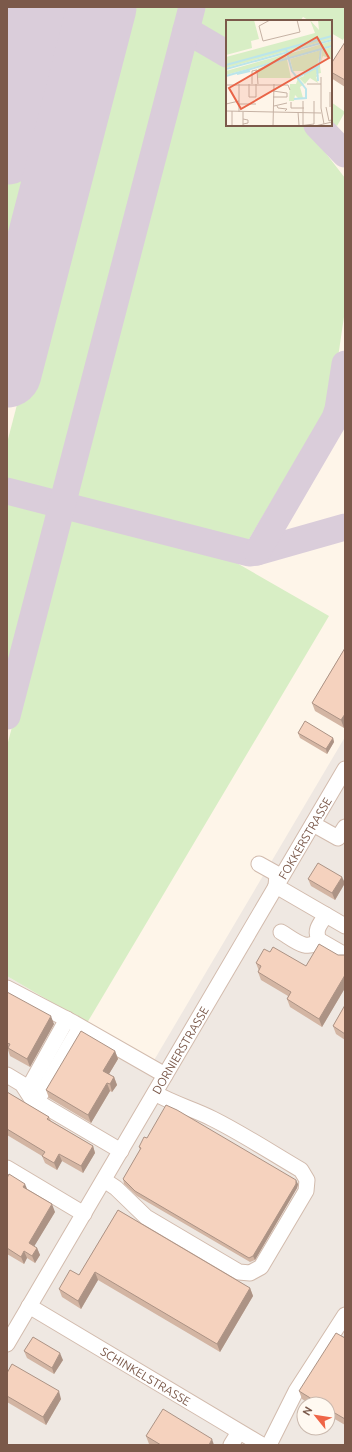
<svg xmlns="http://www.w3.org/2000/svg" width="352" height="1452" font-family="Ubuntu,sans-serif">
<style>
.industrial{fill:#efe8e2;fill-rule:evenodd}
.green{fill:#d8eec5}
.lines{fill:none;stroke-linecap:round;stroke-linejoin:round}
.taxiway{stroke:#dacdda;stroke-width:27}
.runway{stroke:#dacdda;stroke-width:69}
.minor-casing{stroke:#d2bbad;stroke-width:17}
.minor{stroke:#fff;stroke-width:15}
.wall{fill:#d3b5a3}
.shaded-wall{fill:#ac9385}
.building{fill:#f5d2be;stroke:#ac9385}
.labels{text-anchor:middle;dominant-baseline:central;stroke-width:3.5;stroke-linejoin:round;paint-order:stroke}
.street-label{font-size:12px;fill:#7b594a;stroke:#fff9f1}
.inset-river{fill:none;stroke:#bbe5ea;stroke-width:2}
.inset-road{fill:none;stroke:#c6b2a4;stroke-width:1}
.view{fill:#e96447;fill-opacity:0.15;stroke:#e96447;stroke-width:2}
.inset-edge{fill:none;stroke:#7b594a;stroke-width:2}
</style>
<rect width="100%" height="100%" fill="#fef5e9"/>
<path class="industrial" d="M345 737V1445H7V976L153 1062ZM304 1404H328V1428H304Z"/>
<g class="green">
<polygon points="7,7 84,7 7,301"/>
<polygon points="121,7 184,7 57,491 7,479 7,443"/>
<polygon points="200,7 345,7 345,36 343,40 331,33 331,21 310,21 303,17 300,21 227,21 227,45 200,28 198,21 197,20"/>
<polygon points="195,45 227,64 227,125 304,125 345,178 345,310 331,405 329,404 248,541 78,497 74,490 188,47"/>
<polygon points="331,102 345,112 337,126 331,123"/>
<polygon points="7,503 51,514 7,684"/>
<polygon points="72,520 235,562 329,616 87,1023 7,976 7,746 65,524"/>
</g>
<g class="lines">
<g class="taxiway">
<polyline points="186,30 227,54"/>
<polyline points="317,125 345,154"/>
<polyline points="7,491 249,553 257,552 345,527"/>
<polyline points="257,552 335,418 338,409 345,364"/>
<polyline points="7,716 192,7"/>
</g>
<g class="runway">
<polyline points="7,150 44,7"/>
<polyline points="7,373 102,7"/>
</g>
<defs>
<g id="minor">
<polyline points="313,824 338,838 345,827"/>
<polyline points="259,864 277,874 276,886"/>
<polyline points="276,886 345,926"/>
<path d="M326 915C320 924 314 930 319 940L345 955"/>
<path d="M281 932C293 939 307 953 319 940"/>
<polyline points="7,988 74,1023 165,1075"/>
<polyline points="7,1075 22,1084 31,1098 121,1151"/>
<polyline points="27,1091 67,1019"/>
<polyline points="37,1101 80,1027"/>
<polyline points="7,1168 84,1214"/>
<path d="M104 1180 116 1188 146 1217 239 1272 250 1273 261 1267 306 1191 307 1180 301 1170C272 1153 243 1134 213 1119 194 1109 173 1104 155 1093"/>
<path id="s1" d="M29 1306 262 1445"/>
<path id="s2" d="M7 1344 345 769"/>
<polyline points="231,1445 239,1432"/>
<polyline points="269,1445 296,1391 345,1315"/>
</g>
</defs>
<use href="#minor" class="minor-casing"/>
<use href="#minor" class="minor"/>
</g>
<g class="wall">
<polygon points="345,42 345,87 331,78 331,64"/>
<polygon points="345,648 345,727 344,728 315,711 312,703"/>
<polygon points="298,733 333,738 334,742 327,754 300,738"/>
<polygon points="308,879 345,883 335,900 311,886"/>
<polygon points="270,952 306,966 338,955 345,955 345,988 322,1027 290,1007 287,999 288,996 261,980 258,972 259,971 256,963"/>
<polygon points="7,992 54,1024 30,1067 10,1056 8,1050 7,1049"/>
<polygon points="345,1005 345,1040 336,1034 333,1026"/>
<polygon points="115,1051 118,1059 109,1074 114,1077 117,1085 112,1092 110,1091 91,1123 49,1098 46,1090"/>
<polygon points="7,1092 49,1117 51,1121 93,1146 95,1153 83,1173 62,1161 57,1170 45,1163 42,1156 7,1135"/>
<polygon points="147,1138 298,1184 297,1188 255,1260 250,1262 137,1196 124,1184 123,1179 140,1150 139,1147"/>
<polygon points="7,1178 27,1190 55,1212 34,1246 37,1248 40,1255 35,1263 27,1258 24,1264 7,1254"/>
<polygon points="118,1210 250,1288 253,1296 220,1352 98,1280 81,1309 62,1297 59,1289 79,1275"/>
<polygon points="345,1338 345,1425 328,1415 328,1404 310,1404 302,1399 299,1391"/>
<polygon points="24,1351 63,1360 54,1374 27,1358"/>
<polygon points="7,1373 61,1399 46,1425 7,1402"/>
<polygon points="146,1436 214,1445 151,1445 149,1444"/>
</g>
<g class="shaded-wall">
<polygon points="345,714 345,727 344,728 341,720"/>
<polygon points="333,738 334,742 327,754 326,749"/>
<polygon points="342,877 345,883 335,900 332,893"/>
<polygon points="345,975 345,988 322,1027 319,1019"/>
<polygon points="51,1016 54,1024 30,1067 27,1059"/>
<polygon points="115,1051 118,1059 106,1079 103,1071"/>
<polygon points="114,1077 117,1085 112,1092 110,1084"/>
<polygon points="107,1083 110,1091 91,1123 88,1115"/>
<polygon points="93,1146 95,1153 83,1173 81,1166"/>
<polygon points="59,1154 62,1161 57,1170 54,1163"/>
<polygon points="296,1180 298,1184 297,1188 255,1260 253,1256"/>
<polygon points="25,1184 28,1191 23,1187"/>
<polygon points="52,1204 55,1212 32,1250 29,1243"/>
<polygon points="37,1248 40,1255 35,1263 32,1256"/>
<polygon points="24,1251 27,1258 24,1264 21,1257"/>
<polygon points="95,1272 98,1280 81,1309 78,1301"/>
<polygon points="250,1288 253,1296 220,1352 217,1344"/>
<polygon points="60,1353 63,1360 54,1374 52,1368"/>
<polygon points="59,1391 61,1399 46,1425 43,1417"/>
<polygon points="212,1439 214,1445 209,1445"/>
</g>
<g class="building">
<polygon points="345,42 345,80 331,72 331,64"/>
<polygon points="345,648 345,714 341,720 312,703"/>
<polygon points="305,721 333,738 326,749 298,733"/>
<polygon points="318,863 342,877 332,893 308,879"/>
<polygon points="319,944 338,955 345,955 345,975 319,1019 287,999 291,992 258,972 261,966 256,963 264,949 270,952 273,947 306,966"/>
<polygon points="7,992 51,1016 27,1059 8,1048 10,1044 7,1043"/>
<polygon points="345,1005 345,1034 333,1026"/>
<polygon points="81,1031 115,1051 103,1071 114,1077 110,1084 107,1083 88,1115 46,1090"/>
<polygon points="7,1092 49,1117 47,1119 93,1146 81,1166 59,1154 54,1163 42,1156 45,1152 7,1129"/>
<polygon points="166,1105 177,1110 296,1180 296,1184 253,1256 249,1258 135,1191 123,1179 141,1148 139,1147 144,1137 147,1138"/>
<polygon points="9,1174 25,1184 23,1187 52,1204 29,1243 37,1248 32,1256 24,1251 21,1257 7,1248 7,1178"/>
<polygon points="118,1210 250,1288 217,1344 95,1272 78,1301 59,1289 70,1270 79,1275"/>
<polygon points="336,1333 345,1338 345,1419 328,1409 328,1404 320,1404 299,1391"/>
<polygon points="33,1337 60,1353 52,1368 24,1351"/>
<polygon points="12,1364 59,1391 43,1417 7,1396 7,1373"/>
<polygon points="163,1409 212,1439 209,1445 161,1445 146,1436"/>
</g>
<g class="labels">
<g class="street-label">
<text stroke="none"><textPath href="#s2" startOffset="587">FOKKERSTRASSE</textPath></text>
<text stroke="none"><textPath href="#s2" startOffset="341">DORNIERSTRASSE</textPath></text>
<text stroke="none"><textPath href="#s1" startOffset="136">SCHINKELSTRASSE</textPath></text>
</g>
</g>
<g transform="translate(226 20)">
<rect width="106" height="106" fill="#fef5e9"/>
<path d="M0 0H28L33 19 25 21 26 28 0 35ZM84 0 93 10 92 0H106V19L0 48V37L89 13ZM106 21V26L63 38 62 34ZM106 27 105 39 97 36 95 42 96 30ZM95 30 91 46 78 51H67L64 39ZM60 34 61 38 0 55V51ZM61 39 65 58H32V49L25 51ZM94 46 95 53 90 54 93 56 90 57 92 63 84 58 79 64 73 58 78 56V52ZM72 58 78 64 74 67 77 78H72L69 75 68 81H63L64 64H70Z" fill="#d8eec5"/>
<path class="inset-river" d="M60 29 66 51 80 69V78L68 79M0 45 106 16M91 47 92 61M0 49 106 20M11 54 24 51M0 56 106 26M72 57 93 46 95 29"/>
<path class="inset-road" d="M44 0 33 6 37 21 74 12 71 0M95 57V88L98 104M23 64V77H30V64M26 64V51L31 50 32 64M81 64H95M0 65H62L64 70M104 72V87M47 77H61V73L47 71M77 81V106M65 82V88H78M0 84 13 81M13 84H30M48 86 61 83M51 86 52 88 61 89 59 91M100 87 103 101 105 100M0 91 95 93M13 92V64M17 92V106M72 92 73 105M17 99 22 100V103L17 104M6 106V91M47 106 48 64M73 106 88 104V81M89 106 106 102"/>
<path class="view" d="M91 17 103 38 15 89 3 68Z"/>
<rect width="106" height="106" class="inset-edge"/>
</g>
<rect width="352" height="1452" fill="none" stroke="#7b594a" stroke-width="16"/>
<g transform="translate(316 1416) rotate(300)"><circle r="19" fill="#fff9f1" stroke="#cab9ae"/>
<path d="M0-3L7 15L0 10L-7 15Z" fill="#ef6547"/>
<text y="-6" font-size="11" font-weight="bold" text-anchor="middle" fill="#7b594a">N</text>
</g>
</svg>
